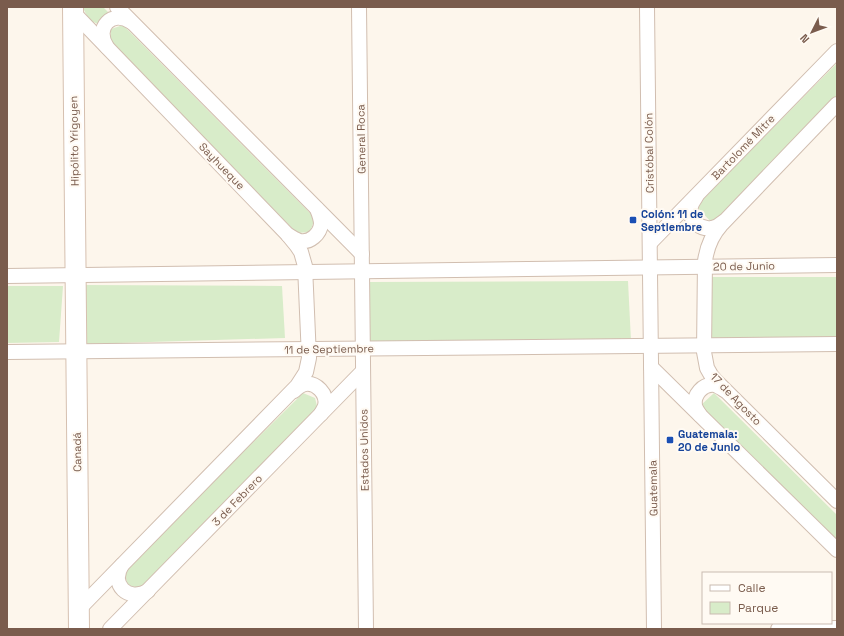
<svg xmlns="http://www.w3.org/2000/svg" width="844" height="636" font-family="'Space Grotesk',sans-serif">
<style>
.green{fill:#d8ecc9}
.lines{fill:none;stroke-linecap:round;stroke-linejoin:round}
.street-casing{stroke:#d1beb0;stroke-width:16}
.secondary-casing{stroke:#d6c0b0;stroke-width:22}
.street{stroke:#fff;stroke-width:14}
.secondary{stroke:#fff;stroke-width:20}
.transit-dot{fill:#1a4fb4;stroke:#fffaf3;stroke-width:1.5}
.labels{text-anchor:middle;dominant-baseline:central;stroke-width:4;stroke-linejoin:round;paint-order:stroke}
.street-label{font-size:11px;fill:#7a5c4d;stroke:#fffaf3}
.transit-label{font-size:11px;font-weight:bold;fill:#164399;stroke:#fffaf3;text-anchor:start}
</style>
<rect width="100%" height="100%" fill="#fdf6ec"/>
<g class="green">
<polygon points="84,7 103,7 108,12 98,24 89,20 83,8"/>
<polygon points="123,25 315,218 310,232 297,233 110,42 111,29"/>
<polygon points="837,63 837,98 713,224 696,206"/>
<polygon points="711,277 837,277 837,338 709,342"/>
<polygon points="628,281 631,341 368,344 369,282"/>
<polygon points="84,285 282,286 285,338 85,344"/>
<polygon points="7,286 63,286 59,342 7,343"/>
<polygon points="303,393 315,398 318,410 144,589 127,585 125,569"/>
<polygon points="714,393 837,515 837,541 700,406"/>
</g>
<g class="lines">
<defs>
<g id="street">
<polyline points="117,7 362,254"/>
<polyline points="359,7 366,629"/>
<polyline points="647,7 654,629"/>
<polyline points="73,12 288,235 297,246 301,252 305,266 309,358 306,372 297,386 79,609"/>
<path d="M107 47C94 28 112 9 131 22"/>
<path d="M837 104 721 225C711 236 707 247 705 261L704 352 707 368 711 375 716 381 837 501"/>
<path d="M696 197C693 201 691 205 690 209 689 220 700 230 712 228 716 227 720 225 723 222"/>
<path d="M288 235C292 237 296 240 300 241 310 243 320 234 321 224 321 219 319 214 317 209"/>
<polyline points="650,243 837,51"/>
<polyline points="7,276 837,265"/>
<polyline points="7,352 837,344"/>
<polyline points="651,367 837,550"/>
<path d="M294 391C297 388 301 385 305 384 316 382 328 394 325 406 324 409 322 411 321 414"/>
<path d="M700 415C698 412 696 409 695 406 693 395 703 383 715 385 718 386 721 388 724 390"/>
<path d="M122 565C110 585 128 602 148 591"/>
<polyline points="110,629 363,371"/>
<polyline points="778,629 837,628"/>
</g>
<polyline id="secondary" points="73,7 79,629"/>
</defs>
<use href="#street" class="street-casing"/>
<use href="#secondary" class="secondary-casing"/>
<use href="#street" class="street"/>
<use href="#secondary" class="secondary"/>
</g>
<g class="transit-dot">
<rect x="629" y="216" width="8" height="8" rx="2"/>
<rect x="666" y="436" width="8" height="8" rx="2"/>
</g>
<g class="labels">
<g class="street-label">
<text transform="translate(361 139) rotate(-91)">General Roca</text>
<text transform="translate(74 141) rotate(-91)">Hipólito Yrigoyen</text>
<text transform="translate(743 147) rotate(-46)">Bartolomé Mitre</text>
<text transform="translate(649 153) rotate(-91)">Cristóbal Colón</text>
<text transform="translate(222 166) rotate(46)">Sayhueque</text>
<text transform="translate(744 266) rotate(-1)">20 de Junio</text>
<text transform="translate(329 349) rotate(-1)">11 de Septiembre</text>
<text transform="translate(736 399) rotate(46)">17 de Agosto</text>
<text transform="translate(364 450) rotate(-91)">Estados Unidos</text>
<text transform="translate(77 452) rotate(-91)">Canadá</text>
<text transform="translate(653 488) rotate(-91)">Guatemala</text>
<text transform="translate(237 500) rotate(-46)">3 de Febrero</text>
</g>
<g class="transit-label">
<text x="641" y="214">Colón: 11 de<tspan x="641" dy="13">Septiembre</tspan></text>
<text x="678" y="434">Guatemala:<tspan x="678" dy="13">20 de Junio</tspan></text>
</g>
</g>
<rect width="844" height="636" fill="none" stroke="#7a5c4d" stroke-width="16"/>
<rect x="702" y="572" width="130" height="52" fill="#fffaf3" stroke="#cabbb1"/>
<rect x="710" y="585" width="20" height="6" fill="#ffffff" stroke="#cabbb1"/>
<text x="738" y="592" font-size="12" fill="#7a5c4d">Calle</text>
<rect x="710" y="602" width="20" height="12" fill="#d8ecc9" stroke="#cabbb1"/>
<text x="738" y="612" font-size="12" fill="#7a5c4d">Parque</text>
<g transform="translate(812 32) rotate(228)" stroke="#fffaf3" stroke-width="3" paint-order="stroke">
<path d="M0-3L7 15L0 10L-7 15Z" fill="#7a5c4d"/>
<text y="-6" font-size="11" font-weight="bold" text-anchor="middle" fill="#7a5c4d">N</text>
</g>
</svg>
